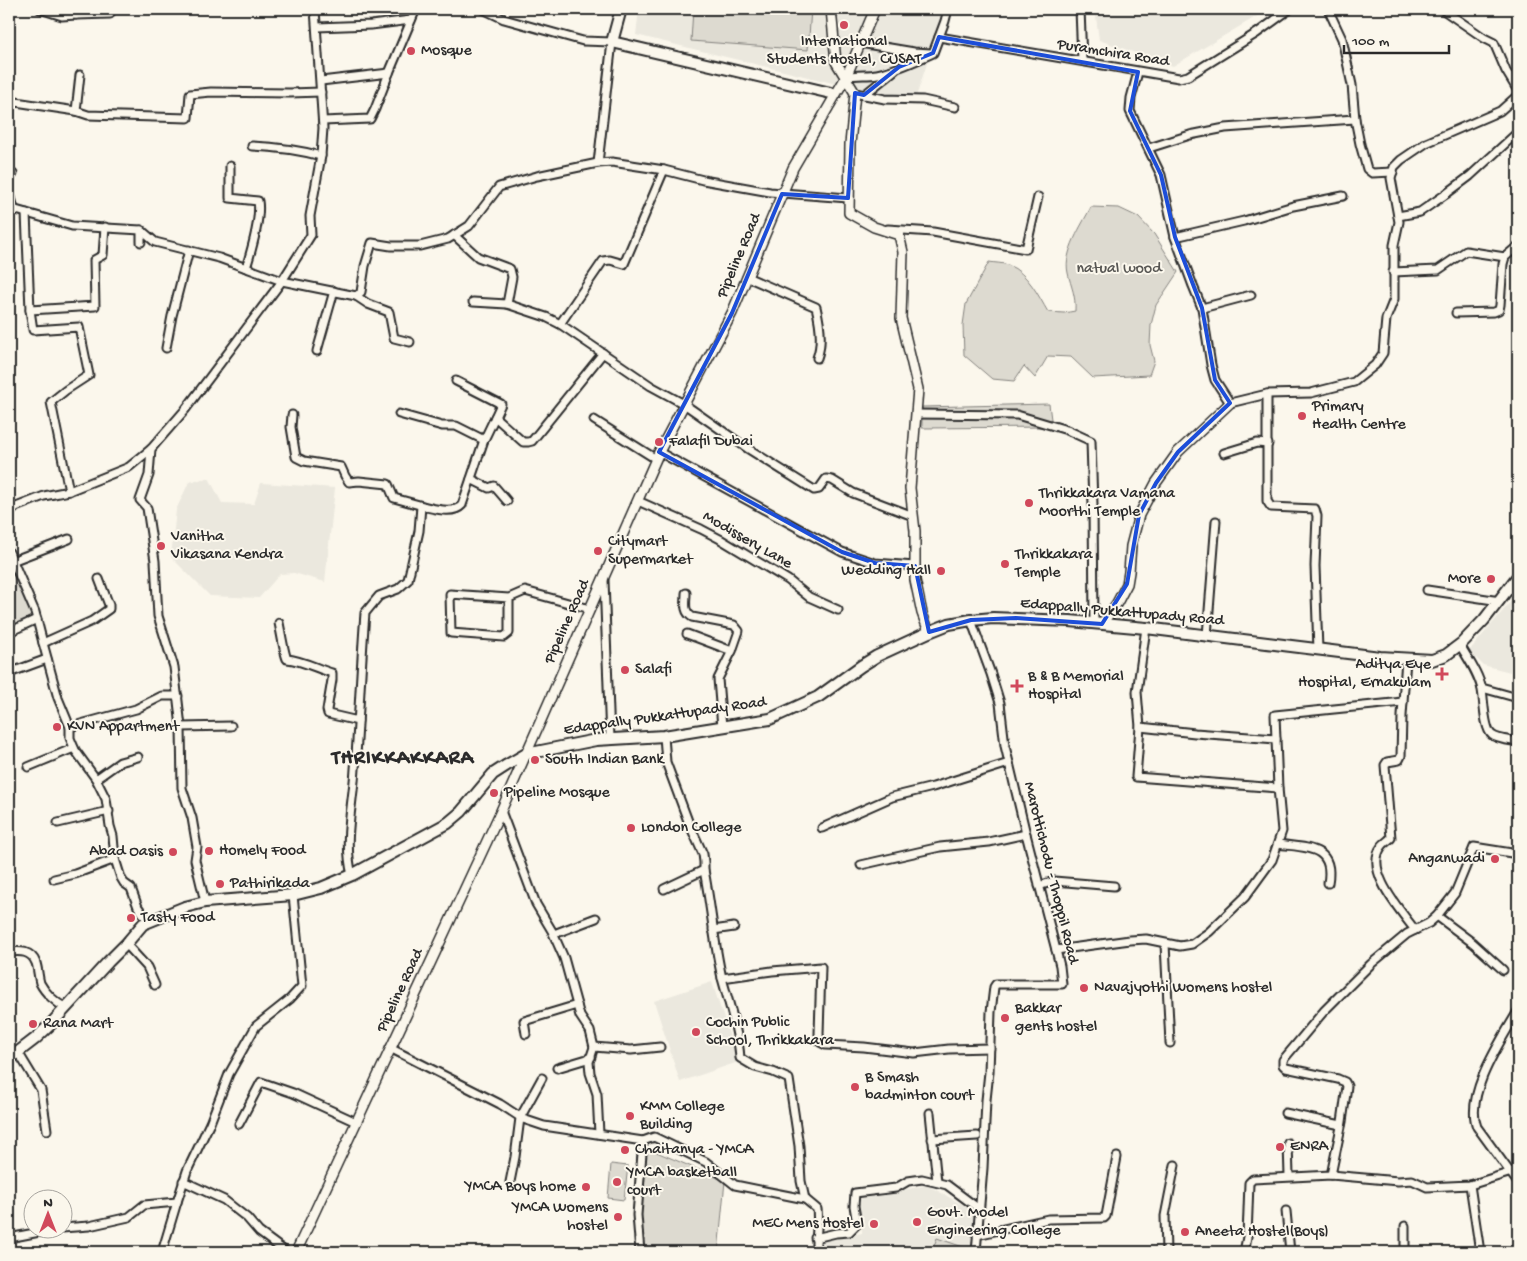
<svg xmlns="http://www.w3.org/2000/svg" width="1527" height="1261" font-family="'Gochi Hand',sans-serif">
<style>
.built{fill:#ebe8de}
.green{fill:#dddad0;stroke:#84827e}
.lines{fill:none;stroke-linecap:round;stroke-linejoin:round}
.minor-casing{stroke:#2b2b2b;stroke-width:11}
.tertiary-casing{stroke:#2b2b2b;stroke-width:12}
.secondary-casing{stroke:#2b2b2b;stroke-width:14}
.minor{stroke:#fbf7ec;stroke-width:7}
.tertiary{stroke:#fbf7ec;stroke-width:9}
.secondary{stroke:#fbf7ec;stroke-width:10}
.marked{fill:none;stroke:#1d4ed8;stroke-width:4;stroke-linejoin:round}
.poi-dot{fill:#d1495b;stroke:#fbf7ec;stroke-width:2}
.labels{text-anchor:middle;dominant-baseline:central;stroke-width:4;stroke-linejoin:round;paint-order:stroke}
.poi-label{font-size:16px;fill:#2b2b2b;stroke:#fbf7ec;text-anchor:start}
.street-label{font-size:16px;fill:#2b2b2b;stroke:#fbf7ec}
.park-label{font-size:16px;fill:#585754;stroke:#fbf7ec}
.district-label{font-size:21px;font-weight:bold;letter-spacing:1px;fill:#2b2b2b;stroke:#fbf7ec}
</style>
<rect width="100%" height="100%" fill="#fbf7ec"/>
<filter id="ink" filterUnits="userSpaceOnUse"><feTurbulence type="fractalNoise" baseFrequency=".02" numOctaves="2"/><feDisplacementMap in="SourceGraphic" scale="10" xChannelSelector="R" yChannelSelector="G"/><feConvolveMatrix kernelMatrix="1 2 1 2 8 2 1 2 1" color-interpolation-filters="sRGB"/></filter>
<g filter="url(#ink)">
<g class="built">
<polygon points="639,9 945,9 914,103 636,35"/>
<polygon points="1095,9 1269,9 1173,66 1099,40"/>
<polygon points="209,478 222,503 254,504 261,483 335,488 325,582 294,573 280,574 259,598 210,596 171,557 176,510 189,482"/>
<polygon points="1518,593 1518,674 1483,665 1469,651"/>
<polygon points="712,982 738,1062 680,1082 654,1001"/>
<polygon points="927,1185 974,1211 972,1252 821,1252 821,1242 862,1233 860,1199"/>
</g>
<g class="green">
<polygon points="693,9 811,9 808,50 691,41"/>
<path d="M1091 207 1119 208 1138 217 1154 234 1178 272 1156 305 1151 325 1150 345 1154 361 1149 375 1093 378 1071 357 1048 356 1035 378 1024 366 1014 381 992 379 964 355 963 325 966 304 989 262C995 263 1003 263 1008 265 1028 273 1038 295 1048 312L1064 313 1075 311C1076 295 1071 287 1068 273 1063 252 1082 225 1091 207Z"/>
<polygon points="1049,404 1052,427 922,428 922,407"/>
<polygon points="15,574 35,618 9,630 9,577"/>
<polygon points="647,1148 725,1181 718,1252 643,1252 640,1228"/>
<polygon points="611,1164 628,1166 624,1200 608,1198"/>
<polygon points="937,1238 963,1247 961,1252 932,1251"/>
</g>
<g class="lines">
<defs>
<g id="minor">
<polyline points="40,9 62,16 76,15 74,9"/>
<polyline points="483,9 504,19 583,41 612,42 598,163"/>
<polyline points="1080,9 1082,61"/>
<polyline points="1328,9 1342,39 1352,85 1355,119 1360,144 1367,169 1372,173 1393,172"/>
<polyline points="1442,9 1484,38 1494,43 1506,71 1518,91"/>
<polyline points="76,15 110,14"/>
<polyline points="317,27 371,25 411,20"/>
<polyline points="939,37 1179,78 1188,76 1257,33 1290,9"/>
<polyline points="860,43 914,52 931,53"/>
<polyline points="1138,72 1131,98 1130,111 1161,175 1175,237 1193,286 1202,308 1211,365 1215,380 1230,403 1267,394 1311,393 1354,382 1375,365 1383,353 1386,319 1394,299 1394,245 1399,222 1391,178 1394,167 1401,160 1426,143 1500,111 1518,95"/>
<path d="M846 77C856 74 867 76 877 74 897 70 915 61 933 53L945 21 948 9"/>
<polyline points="321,81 389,73"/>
<polyline points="855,93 885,99 923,100 955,107"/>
<polyline points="864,95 895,70"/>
<polyline points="9,101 76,111 88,115 188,118 190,94 211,92 290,93 321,92"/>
<polyline points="76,111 80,75"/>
<polyline points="323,121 370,119 375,109 389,73 416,9"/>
<path d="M252 146C275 147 299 150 321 156"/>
<polyline points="1149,148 1190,135 1225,128 1355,119"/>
<path d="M230 166V198L258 201C261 217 251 252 246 268"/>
<polyline points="9,174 13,174"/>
<polyline points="9,190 14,209"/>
<polyline points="9,208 72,226 141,230 155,242 219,258 282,281 356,296 361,292 365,266 372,243 391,246 420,246 448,239 469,226 499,187 537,176 598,163 612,162 664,170 703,180 770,192 848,198"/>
<polyline points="26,213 30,310 33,330 79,327 89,375 66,390 51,402 69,491"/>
<polyline points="1398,216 1420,212 1446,194 1470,176 1518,132"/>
<polyline points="888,229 933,232 1026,249 1038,197"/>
<polyline points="141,230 141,242"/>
<polyline points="454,235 478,257 510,269 512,277 507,304"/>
<polyline points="1175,237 1244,221 1293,206 1343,196"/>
<polyline points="1393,272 1438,270 1466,251 1505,257"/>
<path d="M747 277 816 307C820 323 823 342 817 358"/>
<polyline points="356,296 368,304 389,312 394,338 410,342"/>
<polyline points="473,302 507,304 546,317 560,324 651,386 684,404 747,448 814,490 819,489 826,479 832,480 853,493 913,516"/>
<polyline points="1202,308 1251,295"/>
<polyline points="30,310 95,306 94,260 103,255 105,227"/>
<polyline points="1456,313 1494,312 1499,310 1500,305 1503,264 1505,257 1518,246"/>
<polyline points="560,324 603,261 610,260 624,264 664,170"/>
<polyline points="166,348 172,316 189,250"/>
<polyline points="317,351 334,291"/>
<polyline points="456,381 501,404 495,417"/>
<polyline points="1267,394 1267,501 1271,507 1315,509 1317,516 1315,566 1318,650"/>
<polyline points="399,414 442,426 456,426 484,440 495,417 523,442 528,442 532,441 603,353"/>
<polyline points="916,414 1017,415 1067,430 1091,441 1093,505 1094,623"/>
<polyline points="292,415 291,427 296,457 304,461 341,467 345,476 349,482 359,481 388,484 394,498 423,506"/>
<polyline points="594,420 656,459"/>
<polyline points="659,452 842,552 875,563 915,566"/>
<polyline points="1224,453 1257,443 1268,444"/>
<polyline points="471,479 489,488 494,486 507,501"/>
<polyline points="638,501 701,529 720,539 788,580 809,597 838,610"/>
<polyline points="9,513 16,507 44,496 69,491 129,467 151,449"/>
<polyline points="9,552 35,612 43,643 58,698 70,727 70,738 75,750 96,779 106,799 110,826 113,836 115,859 121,878 124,883 131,888 138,907 149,922"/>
<polyline points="12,561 69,539"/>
<polyline points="604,580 610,739"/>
<polyline points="1427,590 1500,601"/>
<path d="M686 593C686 603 683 611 692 617L734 625 739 631 732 651"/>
<polyline points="509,598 509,633 504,637 451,633 450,594 509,598 525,591 590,609"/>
<polyline points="971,620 991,674 1000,703 1005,746 1026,834 1056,950 1060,966 1062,984 996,984 994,987 991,1012 989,1072 986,1100 983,1168 976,1252"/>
<path d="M279 623C281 632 284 653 287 659 301 660 318 669 332 673V680L327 710 328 714 358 721"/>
<polyline points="1146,628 1137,692 1140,727 1195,733 1276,739"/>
<polyline points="9,632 37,619"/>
<polyline points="687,634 732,651 718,679 722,727"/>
<polyline points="1207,636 1216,521"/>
<polyline points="43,643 92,621 109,609 109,605 99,579"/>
<path d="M1460 645C1468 659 1479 674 1482 690 1484 700 1484 729 1492 735 1498 740 1511 740 1518 742"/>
<path d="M1406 659 1402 716 1401 756 1399 760 1387 762 1385 765 1391 838C1388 841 1384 843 1382 846 1363 870 1401 911 1415 930"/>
<polyline points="9,673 47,659"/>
<polyline points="1482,688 1518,698"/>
<polyline points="70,727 136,709 162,696 178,696"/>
<polyline points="181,727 231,726"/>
<polyline points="1140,727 1136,777 1278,788 1275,715 1403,702"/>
<path d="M664 736 666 762 688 821 703 854 704 862V870C711 906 714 943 722 978 729 1004 738 1030 740 1058L755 1067 773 1072 789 1079 799 1146 801 1181 805 1199 817 1209C819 1224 815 1237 816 1252"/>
<polyline points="28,767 74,748"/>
<polyline points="96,779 120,762 138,757"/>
<polyline points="501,811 536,904 552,931 564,958 580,1016 590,1031 594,1047 589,1062 590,1073 597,1094 599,1134"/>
<polyline points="58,823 109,811"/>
<polyline points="822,828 892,797 933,787 1009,763"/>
<path d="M1278 844C1305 848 1335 845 1328 883"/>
<polyline points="861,865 940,847 989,842 1026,834"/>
<path d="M352 875C343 841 353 804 355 769 359 717 361 665 365 613L379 596 398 589 408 580 419 531 421 506C433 508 453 515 462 505L484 440"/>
<polyline points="54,879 75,874 115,859"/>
<polyline points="1039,886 1054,881 1114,886"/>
<polyline points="664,889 704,870"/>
<polyline points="205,902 195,860 197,847 192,818 182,788 181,727 174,667 158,616 155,561 147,508 140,500 149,475 151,449 185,410 282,281 311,235 310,216 321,156 323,128 315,9"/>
<polyline points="1437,916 1473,943 1503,970"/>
<polyline points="713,930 734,927"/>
<polyline points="554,934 596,918"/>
<polyline points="126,944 147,967 155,985"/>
<polyline points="1165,944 1170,1043"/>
<polyline points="1056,950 1130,940 1146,939 1180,946 1192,944 1209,932 1245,897 1272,860 1282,831 1278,788"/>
<path d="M9 952C20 951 31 950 36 963 38 969 38 976 40 983 45 993 56 1003 66 1008"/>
<polyline points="722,978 772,971 821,967 819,1034 820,1042 826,1045 864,1047 914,1053 949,1049 990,1048"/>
<path d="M1518 1011C1502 1039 1464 1095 1477 1127L1518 1183"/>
<polyline points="526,1034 524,1021 577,1005"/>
<polyline points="594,1047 631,1050 660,1047"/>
<polyline points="390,1048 500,1104 523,1119 544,1126 643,1141 654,1137 706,1162 735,1185 805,1199"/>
<polyline points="18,1052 41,1090 47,1130"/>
<polyline points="557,1068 587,1059 591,1057"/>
<polyline points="930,1113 937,1182"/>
<polyline points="1285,1113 1341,1125"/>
<polyline points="239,1124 261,1082 293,1093 356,1122"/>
<polyline points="932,1139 977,1136"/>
<polyline points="1288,1143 1289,1176"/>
<polyline points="1331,1175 1342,1122 1347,1086 1345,1082 1338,1079 1286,1068 1283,1065 1283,1060 1324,1011 1371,964 1407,934 1429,923 1437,916 1455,893 1474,847 1518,854"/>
<polyline points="183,1181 224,1200 247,1218 259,1232 286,1252"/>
<polyline points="510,1182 515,1157 520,1118 542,1078"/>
<polyline points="1470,1185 1480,1252"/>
<polyline points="1286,1211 1290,1252"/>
<polyline points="1405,1226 1405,1252"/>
<polyline points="62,1228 89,1226 129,1217 144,1205 177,1202 187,1171 210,1123 229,1074 256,1026 290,999 302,986 293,895"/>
<polyline points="977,1235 1048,1219 1104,1218 1106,1216 1117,1157"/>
<polyline points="9,1238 60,1228"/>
<polyline points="815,1238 836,1233 849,1232 857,1224 854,1206 855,1193 896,1188 908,1181 922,1179 947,1185 979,1209"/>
<polyline points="162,1252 177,1202"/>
<polyline points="640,1252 637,1215 643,1141"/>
<polyline points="1166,1252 1165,1216 1175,1165"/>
<polyline points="1244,1252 1247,1237 1249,1183 1253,1179 1331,1175 1398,1181 1412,1180 1427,1187 1470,1185 1518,1170"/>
</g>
<g id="tertiary">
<polyline points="831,9 836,62 855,93 850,144 849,213 874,227 899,235 903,252 901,318 918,389 910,488 915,531 915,580 922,613 929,632"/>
<polyline points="1102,624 1117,603 1127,584 1129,572 1131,546 1139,515 1156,483 1178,452 1230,403"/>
<polyline points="296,1252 501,811 659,452 732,313 793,168 846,77 875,9"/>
</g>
<g id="secondary">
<polyline points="621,9 612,42 835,94"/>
<polyline points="9,1059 35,1039 51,1024 108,962 126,944 143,924 185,907 205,902 293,895 321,888 352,875 448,823 461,812 493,774 507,765 526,754 596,740 664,736 770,719 818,697 861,666 877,656 929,632 949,624 971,620 993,618 1070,621 1146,628 1380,657 1432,660 1446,655 1462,643 1484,620 1518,576"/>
</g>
</defs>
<use href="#minor" class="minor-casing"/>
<use href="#tertiary" class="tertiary-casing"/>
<use href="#secondary" class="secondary-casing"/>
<use href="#minor" class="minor"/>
<use href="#tertiary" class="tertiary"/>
<use href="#secondary" class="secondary"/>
</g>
</g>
<path class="marked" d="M939 37 1138 72 1130 111 1161 175 1175 237 1202 308 1215 380 1230 403 1178 452 1156 483 1139 515 1127 584 1102 624 1016 618 971 620 929 632 915 566 875 563 842 552 659 452 732 313 782 194 848 198 855 93 864 95 899 67 933 53Z"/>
<g class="poi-dot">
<circle cx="844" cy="25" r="5"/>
<circle cx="411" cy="51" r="5"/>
<circle cx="1302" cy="416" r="5"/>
<circle cx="659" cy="442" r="5"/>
<circle cx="1029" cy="503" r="5"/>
<circle cx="161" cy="546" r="5"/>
<circle cx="598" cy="551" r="5"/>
<circle cx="1005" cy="564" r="5"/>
<circle cx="941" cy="571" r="5"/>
<circle cx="1491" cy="579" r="5"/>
<circle cx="625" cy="670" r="5"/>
<path d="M1439.5 666.5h5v5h5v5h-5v5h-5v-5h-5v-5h5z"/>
<path d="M1014.5 678.5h5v5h5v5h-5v5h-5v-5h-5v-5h5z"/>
<circle cx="57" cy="727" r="5"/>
<circle cx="535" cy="760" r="5"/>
<circle cx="494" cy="793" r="5"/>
<circle cx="631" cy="828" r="5"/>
<circle cx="209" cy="851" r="5"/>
<circle cx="173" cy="852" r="5"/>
<circle cx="1495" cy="859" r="5"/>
<circle cx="220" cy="884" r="5"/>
<circle cx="131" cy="918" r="5"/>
<circle cx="1084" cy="988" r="5"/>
<circle cx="1005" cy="1018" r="5"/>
<circle cx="33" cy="1024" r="5"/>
<circle cx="696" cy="1032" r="5"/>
<circle cx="855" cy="1087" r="5"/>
<circle cx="630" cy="1116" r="5"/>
<circle cx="1280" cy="1147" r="5"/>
<circle cx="625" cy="1150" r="5"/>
<circle cx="617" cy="1182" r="5"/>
<circle cx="586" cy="1187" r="5"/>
<circle cx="618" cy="1217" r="5"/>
<circle cx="917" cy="1222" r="5"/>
<circle cx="874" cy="1224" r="5"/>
<circle cx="1185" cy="1232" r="5"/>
</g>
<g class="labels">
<g class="poi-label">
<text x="844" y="42" text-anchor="middle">International<tspan x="844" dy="18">Students Hostel, CUSAT</tspan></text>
<text x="421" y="51">Mosque</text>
<text x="1312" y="407">Primary<tspan x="1312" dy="18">Health Centre</tspan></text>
<text x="669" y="442">Falafil Dubai</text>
<text x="1039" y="494">Thrikkakara Vamana<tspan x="1039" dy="18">Moorthi Temple</tspan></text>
<text x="171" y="537">Vanitha<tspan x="171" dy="18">Vikasana Kendra</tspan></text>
<text x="608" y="542">Citymart<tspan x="608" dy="18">Supermarket</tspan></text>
<text x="1015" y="555">Thrikkakara<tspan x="1015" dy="18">Temple</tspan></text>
<text x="931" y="571" text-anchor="end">Wedding Hall</text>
<text x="1481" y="579" text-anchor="end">More</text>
<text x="1431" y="665" text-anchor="end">Aditya Eye<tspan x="1431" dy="18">Hospital, Ernakulam</tspan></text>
<text x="635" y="670">Salafi</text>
<text x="1028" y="677">B &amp; B Memorial<tspan x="1028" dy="18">Hospital</tspan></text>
<text x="67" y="727">KVN Appartment</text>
<text x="545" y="760">South Indian Bank</text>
<text x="504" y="793">Pipeline Mosque</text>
<text x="641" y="828">London College</text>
<text x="219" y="851">Homely Food</text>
<text x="163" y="852" text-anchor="end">Abad Oasis</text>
<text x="1485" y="859" text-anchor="end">Anganwadi</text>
<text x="230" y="884">Pathirikada</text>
<text x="141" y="918">Tasty Food</text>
<text x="1094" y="988">Navajyothi Womens hostel</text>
<text x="1015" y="1009">Bakkar<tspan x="1015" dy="18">gents hostel</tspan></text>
<text x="706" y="1023">Cochin Public<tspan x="706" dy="18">School, Thrikkakara</tspan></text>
<text x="43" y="1024">Rana Mart</text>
<text x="865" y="1078">B Smash<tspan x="865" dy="18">badminton court</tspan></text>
<text x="640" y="1107">KMM College<tspan x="640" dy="18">Building</tspan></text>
<text x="1290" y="1147">ENRA</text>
<text x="635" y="1150">Chaitanya - YMCA</text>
<text x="627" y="1173">YMCA basketball<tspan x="627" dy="18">court</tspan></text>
<text x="576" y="1187" text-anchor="end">YMCA Boys home</text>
<text x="608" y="1208" text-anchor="end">YMCA Womens<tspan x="608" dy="18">hostel</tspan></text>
<text x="927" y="1213">Govt. Model<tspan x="927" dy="18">Engineering College</tspan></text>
<text x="864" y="1224" text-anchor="end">MEC Mens Hostel</text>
<text x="1195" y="1232">Aneeta Hostel(Boys)</text>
</g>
<g class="street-label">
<text transform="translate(1113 54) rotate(9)">Puramchira Road</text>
<text transform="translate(740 256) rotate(-67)">Pipeline Road</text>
<text transform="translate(747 541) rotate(30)">Modissery Lane</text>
<text transform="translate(1122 613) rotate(5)">Edappally Pukkattupady Road</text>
<text transform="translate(568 622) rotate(-66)">Pipeline Road</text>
<text transform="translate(665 717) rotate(-8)">Edappally Pukkattupady Road</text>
<text transform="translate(1050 873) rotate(76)">Marottichodu - Thoppil Road</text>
<text transform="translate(401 991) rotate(-65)">Pipeline Road</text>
</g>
<g class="park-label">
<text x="1119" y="269">natual wood</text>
</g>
<g class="district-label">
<text x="403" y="759">THRIKKAKKARA</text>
</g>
</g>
<rect width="1527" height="1261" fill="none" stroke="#fbf7ec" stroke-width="30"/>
<rect x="15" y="15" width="1497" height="1231" fill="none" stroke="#2b2b2b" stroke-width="2" filter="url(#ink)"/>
<g transform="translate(48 1214)"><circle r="24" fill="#fbf7ec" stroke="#a8a59f"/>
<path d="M0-4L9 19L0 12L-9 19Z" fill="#d1495b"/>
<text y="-8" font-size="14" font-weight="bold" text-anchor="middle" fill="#2b2b2b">N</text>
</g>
<path d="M1344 45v8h105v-8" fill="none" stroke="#2b2b2b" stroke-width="2.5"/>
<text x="1352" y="45" font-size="15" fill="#2b2b2b" stroke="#fbf7ec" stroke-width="4" paint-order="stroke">100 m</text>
</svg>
